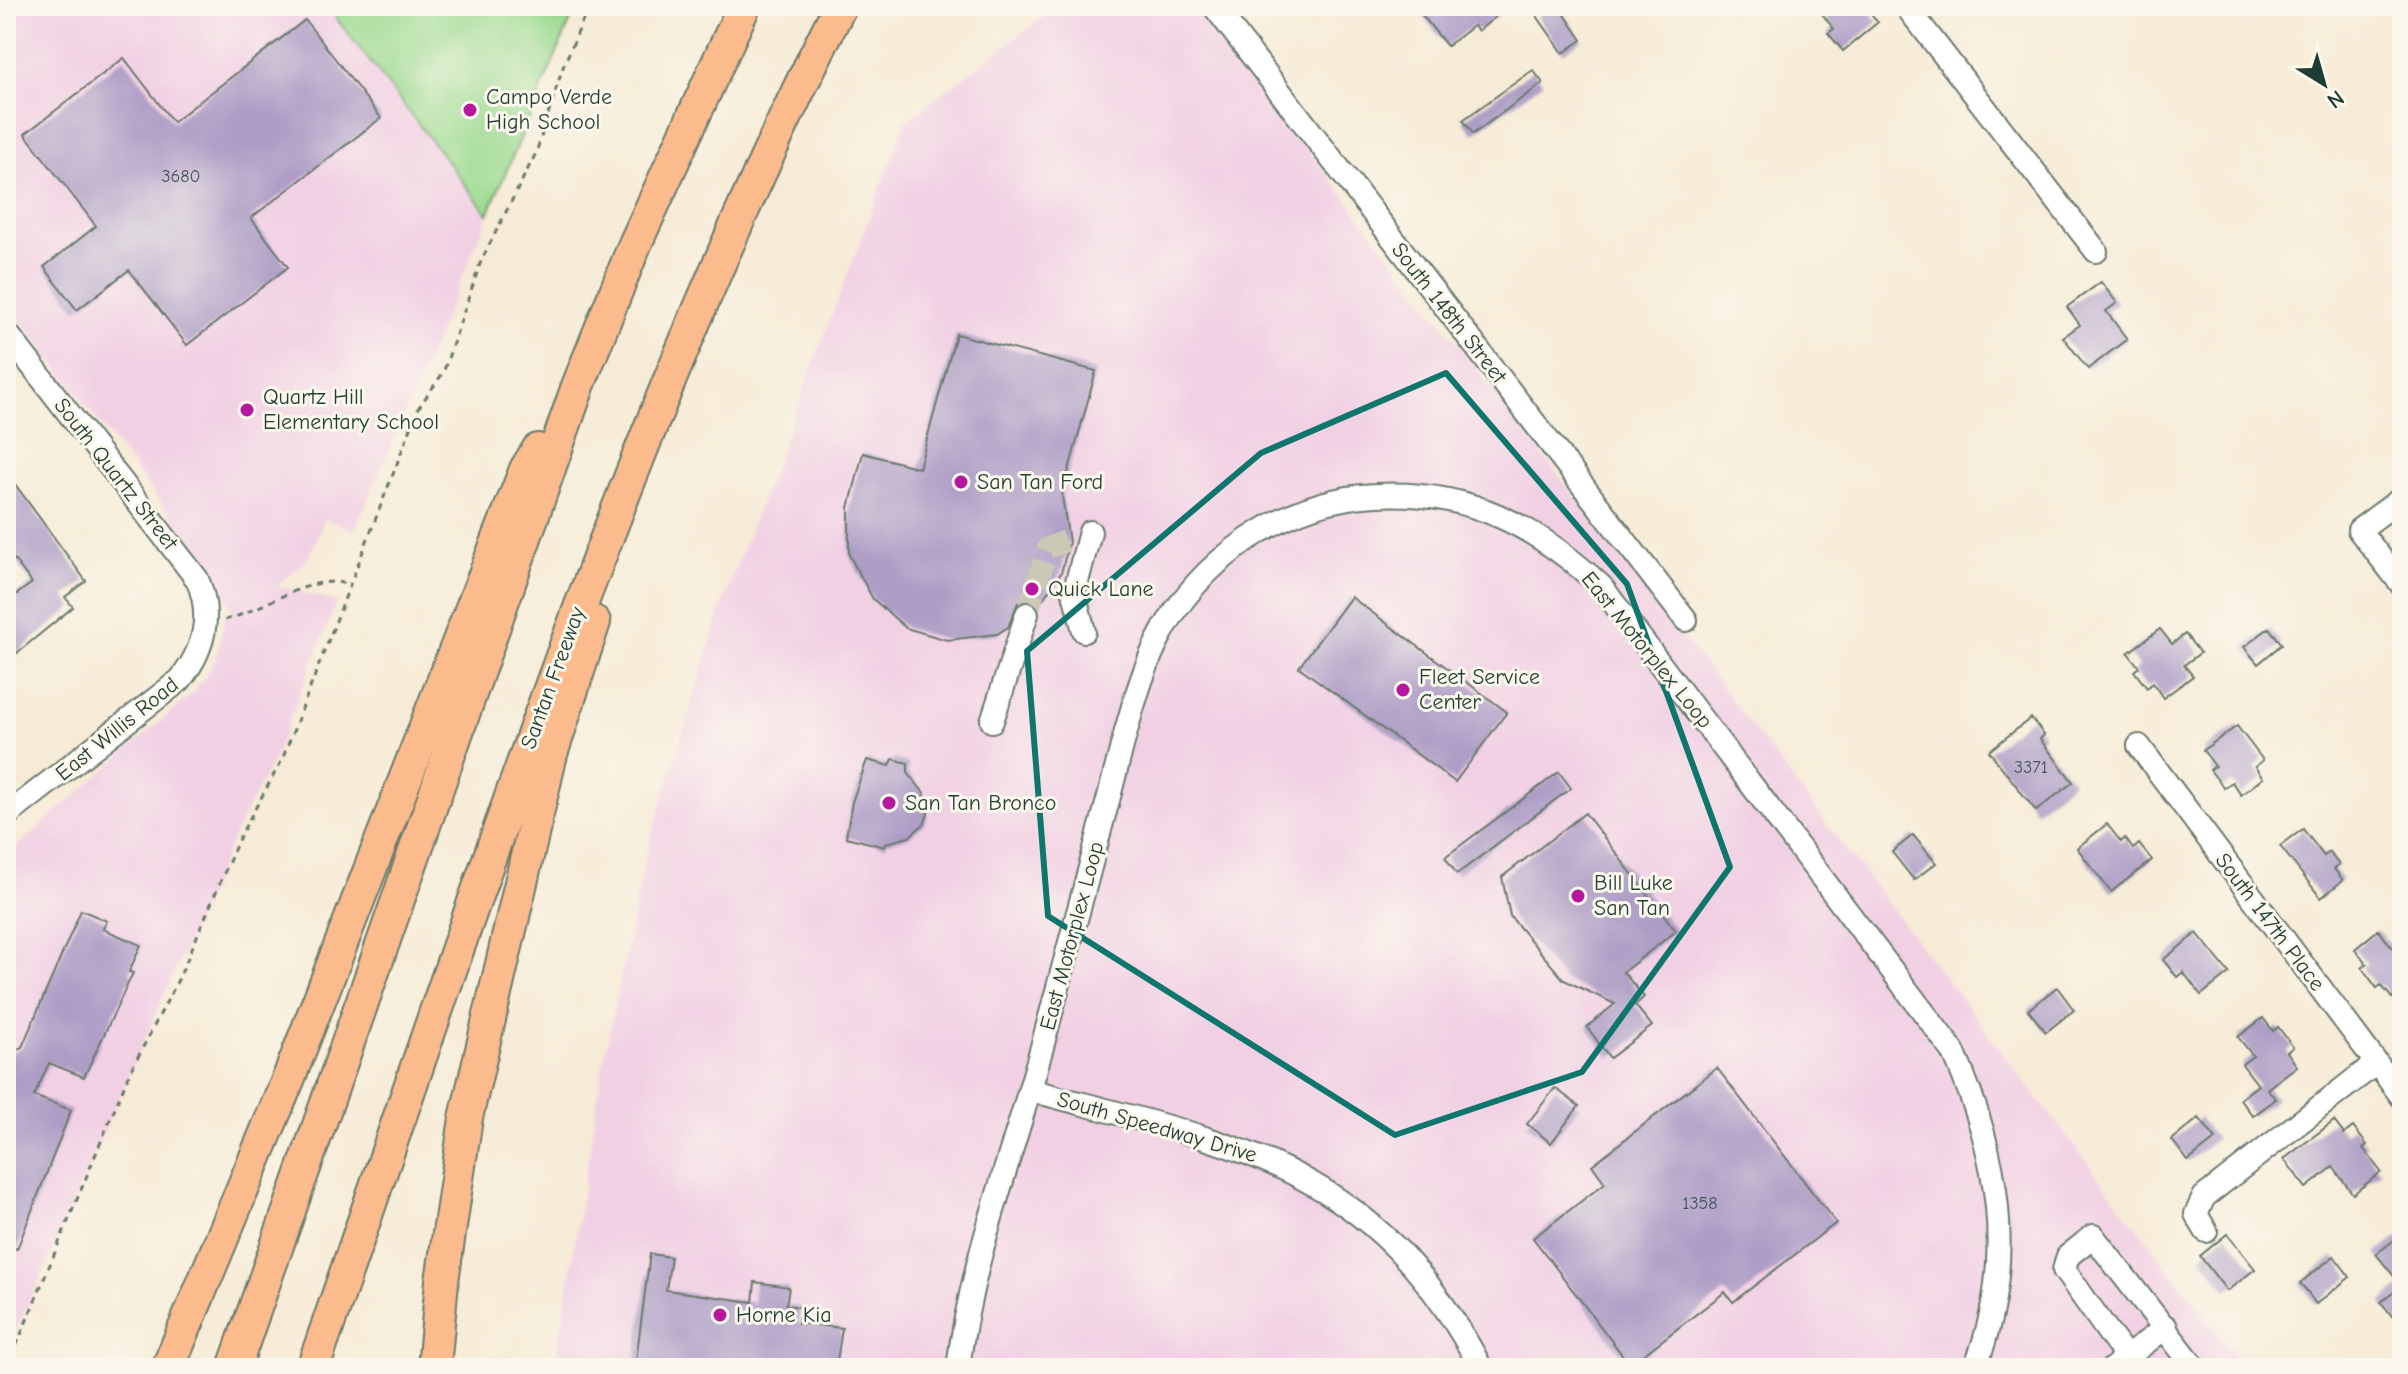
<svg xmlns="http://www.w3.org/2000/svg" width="2408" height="1374" font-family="'Comic Neue',sans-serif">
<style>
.built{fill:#f1d0e4}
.green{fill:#9cda90;stroke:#5e8c62;stroke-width:2}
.building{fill:#ae9ec6}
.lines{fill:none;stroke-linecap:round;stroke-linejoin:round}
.minor-tunnel{stroke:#cbc8b6;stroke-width:22;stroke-dasharray:22 11;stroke-linecap:butt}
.minor-casing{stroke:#6a7a6d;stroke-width:26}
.highway-casing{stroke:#6a7a6d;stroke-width:36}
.path{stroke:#6a7a6d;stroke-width:3;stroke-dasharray:6 6;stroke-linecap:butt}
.minor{stroke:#fff;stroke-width:22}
.highway{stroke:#fbbb8d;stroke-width:32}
.marked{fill:none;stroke:#0f766e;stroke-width:6;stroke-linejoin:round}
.poi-dot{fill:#b5179e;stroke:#fbf7ec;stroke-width:3}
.labels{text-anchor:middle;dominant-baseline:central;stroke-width:6;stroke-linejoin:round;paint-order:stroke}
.number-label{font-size:18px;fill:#435558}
.poi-label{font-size:22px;fill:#1f3d34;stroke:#fbf7ec;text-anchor:start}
.street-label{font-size:22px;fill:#1f3d34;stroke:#fbf7ec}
</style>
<rect width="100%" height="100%" fill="#fbf7ec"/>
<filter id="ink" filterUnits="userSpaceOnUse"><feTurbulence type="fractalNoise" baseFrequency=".0125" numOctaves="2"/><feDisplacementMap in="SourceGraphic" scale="16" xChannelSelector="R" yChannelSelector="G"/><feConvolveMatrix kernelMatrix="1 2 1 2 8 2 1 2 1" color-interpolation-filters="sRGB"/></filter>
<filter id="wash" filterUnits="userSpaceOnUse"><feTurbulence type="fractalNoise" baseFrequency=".006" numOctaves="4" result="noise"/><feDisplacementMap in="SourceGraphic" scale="32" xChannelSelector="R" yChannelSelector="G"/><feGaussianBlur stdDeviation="1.8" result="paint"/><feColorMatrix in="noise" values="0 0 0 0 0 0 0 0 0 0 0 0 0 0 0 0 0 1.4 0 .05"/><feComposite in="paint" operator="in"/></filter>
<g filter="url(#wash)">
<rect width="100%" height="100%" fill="#f6ebd6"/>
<g class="built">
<polygon points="6,6 577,6 355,530 325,519 309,557 277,586 337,602 274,758 234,835 6,1356 6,856 193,693 214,663 226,614 234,614 213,570 6,302"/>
<polygon points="1058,6 1198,6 2245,1368 555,1368 603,1064 644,861 723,601 906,121"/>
</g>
<polygon class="green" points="327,6 577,6 488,214"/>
<g id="blocks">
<g class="building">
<polygon points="1431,6 1509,6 1478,31 1474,25 1447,46 1421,14"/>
<polygon points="1552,6 1559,6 1582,40 1563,53 1537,16"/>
<polygon points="1816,6 1865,6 1878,22 1843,51 1828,33 1834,29"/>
<polygon points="305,20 381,118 251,218 288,267 187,345 129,270 77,310 44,267 96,226 25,134 124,58 173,122"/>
<polygon points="1533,70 1543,83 1473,134 1463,120"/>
<polygon points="2101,282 2117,303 2106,311 2127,339 2088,369 2063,337 2080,325 2067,307"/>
<polygon points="956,334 1096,371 1062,495 1069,542 1061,573 1038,606 1031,601 1018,603 1008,627 997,634 947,640 906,628 873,599 849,555 849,508 863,453 919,468"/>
<polygon points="6,472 86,581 65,597 73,607 6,662 6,602 32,583 6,549"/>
<polygon points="1351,597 1507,712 1455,782 1299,667"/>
<polygon points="2269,628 2282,644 2258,664 2244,647"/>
<polygon points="2160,629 2172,644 2185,634 2200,653 2184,665 2193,676 2163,698 2153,683 2147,688 2134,671 2139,667 2128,653"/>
<polygon points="2031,718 2044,735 2040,739 2073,782 2036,811 1989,751"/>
<polygon points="2237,726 2263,760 2255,767 2263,778 2241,795 2232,782 2224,788 2210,770 2215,766 2203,750"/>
<polygon points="893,759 908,763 908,773 924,793 928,813 925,823 909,837 886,843 885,847 846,837 852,802 867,760 890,766"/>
<polygon points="1559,772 1571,788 1457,874 1445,857"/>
<polygon points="1585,813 1676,931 1623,972 1644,997 1635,1005 1652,1026 1610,1058 1587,1027 1615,1004 1564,980 1510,916 1502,877"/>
<polygon points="2107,824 2121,842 2125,838 2133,849 2139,844 2152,860 2111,892 2077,848"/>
<polygon points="2303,829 2324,856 2329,852 2339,865 2334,869 2343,880 2321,898 2280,846"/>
<polygon points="1913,835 1936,863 1914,880 1892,852"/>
<polygon points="81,910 107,921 103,929 141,945 129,972 133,973 84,1077 49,1063 34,1096 71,1110 17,1249 6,1245 6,1055 22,1047"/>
<polygon points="2378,930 2402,959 2396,969 2402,977 2402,990 2392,998 2381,985 2377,988 2362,968 2367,964 2355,949"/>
<polygon points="2197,933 2229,973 2201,995 2183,972 2177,977 2163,960"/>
<polygon points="2057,987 2074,1010 2046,1032 2028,1010"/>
<polygon points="2263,1018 2273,1031 2278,1027 2293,1047 2287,1052 2297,1066 2267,1089 2276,1099 2253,1116 2240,1099 2258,1085 2242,1064 2253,1056 2238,1037"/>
<polygon points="1717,1068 1836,1223 1733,1302 1725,1292 1630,1365 1533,1238 1605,1183 1592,1165"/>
<polygon points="1555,1088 1579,1106 1551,1143 1527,1124"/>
<polygon points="2199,1118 2216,1139 2188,1161 2172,1140"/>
<polygon points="2334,1121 2344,1134 2353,1127 2367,1145 2363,1148 2381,1172 2353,1194 2333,1167 2306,1188 2284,1159"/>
<polygon points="2227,1234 2255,1269 2227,1291 2200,1256"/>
<polygon points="2402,1234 2402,1286 2376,1254"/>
<polygon points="650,1254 671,1257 666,1290 753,1302 755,1282 789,1287 786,1305 800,1307 798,1323 842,1328 836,1368 635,1368"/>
<polygon points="2334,1256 2350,1277 2316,1304 2300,1283"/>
<polygon points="2402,1286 2402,1329 2381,1302"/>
</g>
</g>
</g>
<g filter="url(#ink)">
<use href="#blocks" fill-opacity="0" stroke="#6a7a6d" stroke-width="2"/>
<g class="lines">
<polyline class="minor-tunnel" points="1027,614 1048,548 1068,540"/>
<defs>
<g id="minor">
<polyline points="1214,6 1686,620"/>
<polyline points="1906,6 2096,251"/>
<path d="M6 332 197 579C213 615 204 650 180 680L6 816"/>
<polyline points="2402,498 2359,530 2402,585"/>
<polyline points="1084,631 1074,593 1090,532"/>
<polyline points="992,721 1027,614"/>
<polyline points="2139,746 2402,1097"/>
<path d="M1030 1090C1234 1145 1374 1163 1481 1368"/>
<polyline points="2206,1231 2196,1214 2204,1197 2376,1063"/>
<polyline points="2126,1357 2064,1270 2068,1256 2093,1236 2195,1368"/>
<path d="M958 1368C972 1253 1017 1144 1046 1032 1065 960 1085 887 1104 815 1119 762 1133 691 1157 642 1197 561 1285 499 1376 495 1468 490 1535 525 1601 586L1953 1051C1999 1154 2017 1259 1975 1368"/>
<polyline points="2113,1368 2166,1327"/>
</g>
<g id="highway">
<polyline points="168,1368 290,1075 526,469 538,450"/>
<polyline points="234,1368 578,386 635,244 744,6"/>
<path d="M313 1368C474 908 619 442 840 6"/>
<polyline points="434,1368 442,1281 466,1118 551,754 594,622"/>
</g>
</defs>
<use href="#minor" class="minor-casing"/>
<use href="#highway" class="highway-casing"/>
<g class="path">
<path d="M225 620C261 611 314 571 349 585"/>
<polyline points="7,1368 129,1074 180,976 240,836 282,760 419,407 443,373 481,261 536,153 563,67 589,6"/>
</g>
<use href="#minor" class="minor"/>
<use href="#highway" class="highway"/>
</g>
</g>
<path class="marked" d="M1446 373 1627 584 1730 867 1582 1072 1395 1135 1048 916 1027 651 1261 453Z"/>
<g class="poi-dot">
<circle cx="470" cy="110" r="8"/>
<circle cx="247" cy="410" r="8"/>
<circle cx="961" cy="482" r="8"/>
<circle cx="1032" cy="589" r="8"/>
<circle cx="1403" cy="690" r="8"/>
<circle cx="889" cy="803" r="8"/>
<circle cx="1578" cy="896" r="8"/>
<circle cx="720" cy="1315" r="8"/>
</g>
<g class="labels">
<g class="number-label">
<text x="181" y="176">3680</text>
<text x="2031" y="767">3371</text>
<text x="1700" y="1203">1358</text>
</g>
<g class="poi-label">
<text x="486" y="97">Campo Verde<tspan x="486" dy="25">High School</tspan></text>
<text x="263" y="397">Quartz Hill<tspan x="263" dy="25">Elementary School</tspan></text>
<text x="977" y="482">San Tan Ford</text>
<text x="1048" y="589">Quick Lane</text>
<text x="1419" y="677">Fleet Service<tspan x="1419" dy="25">Center</tspan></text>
<text x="905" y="803">San Tan Bronco</text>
<text x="1594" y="883">Bill Luke<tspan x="1594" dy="25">San Tan</tspan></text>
<text x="736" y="1315">Horne Kia</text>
</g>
<g class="street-label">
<text transform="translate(1449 313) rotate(52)">South 148th Street</text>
<text transform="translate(116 474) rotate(52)">South Quartz Street</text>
<text transform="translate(1647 650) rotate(51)">East Motorplex Loop</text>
<text transform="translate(553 678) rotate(-70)">Santan Freeway</text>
<text transform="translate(117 729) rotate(-39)">East Willis Road</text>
<text transform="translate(2270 922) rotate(53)">South 147th Place</text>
<text transform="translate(1072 936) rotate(-75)">East Motorplex Loop</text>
<text transform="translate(1157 1127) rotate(16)">South Speedway Drive</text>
</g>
</g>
<rect width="2408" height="1374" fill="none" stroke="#fbf7ec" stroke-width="32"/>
<g transform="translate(2324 84) rotate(143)" stroke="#fbf7ec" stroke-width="6" paint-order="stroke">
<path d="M0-6L14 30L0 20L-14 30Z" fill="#1f3d34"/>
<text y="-12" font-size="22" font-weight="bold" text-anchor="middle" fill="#1f3d34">N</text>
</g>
</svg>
